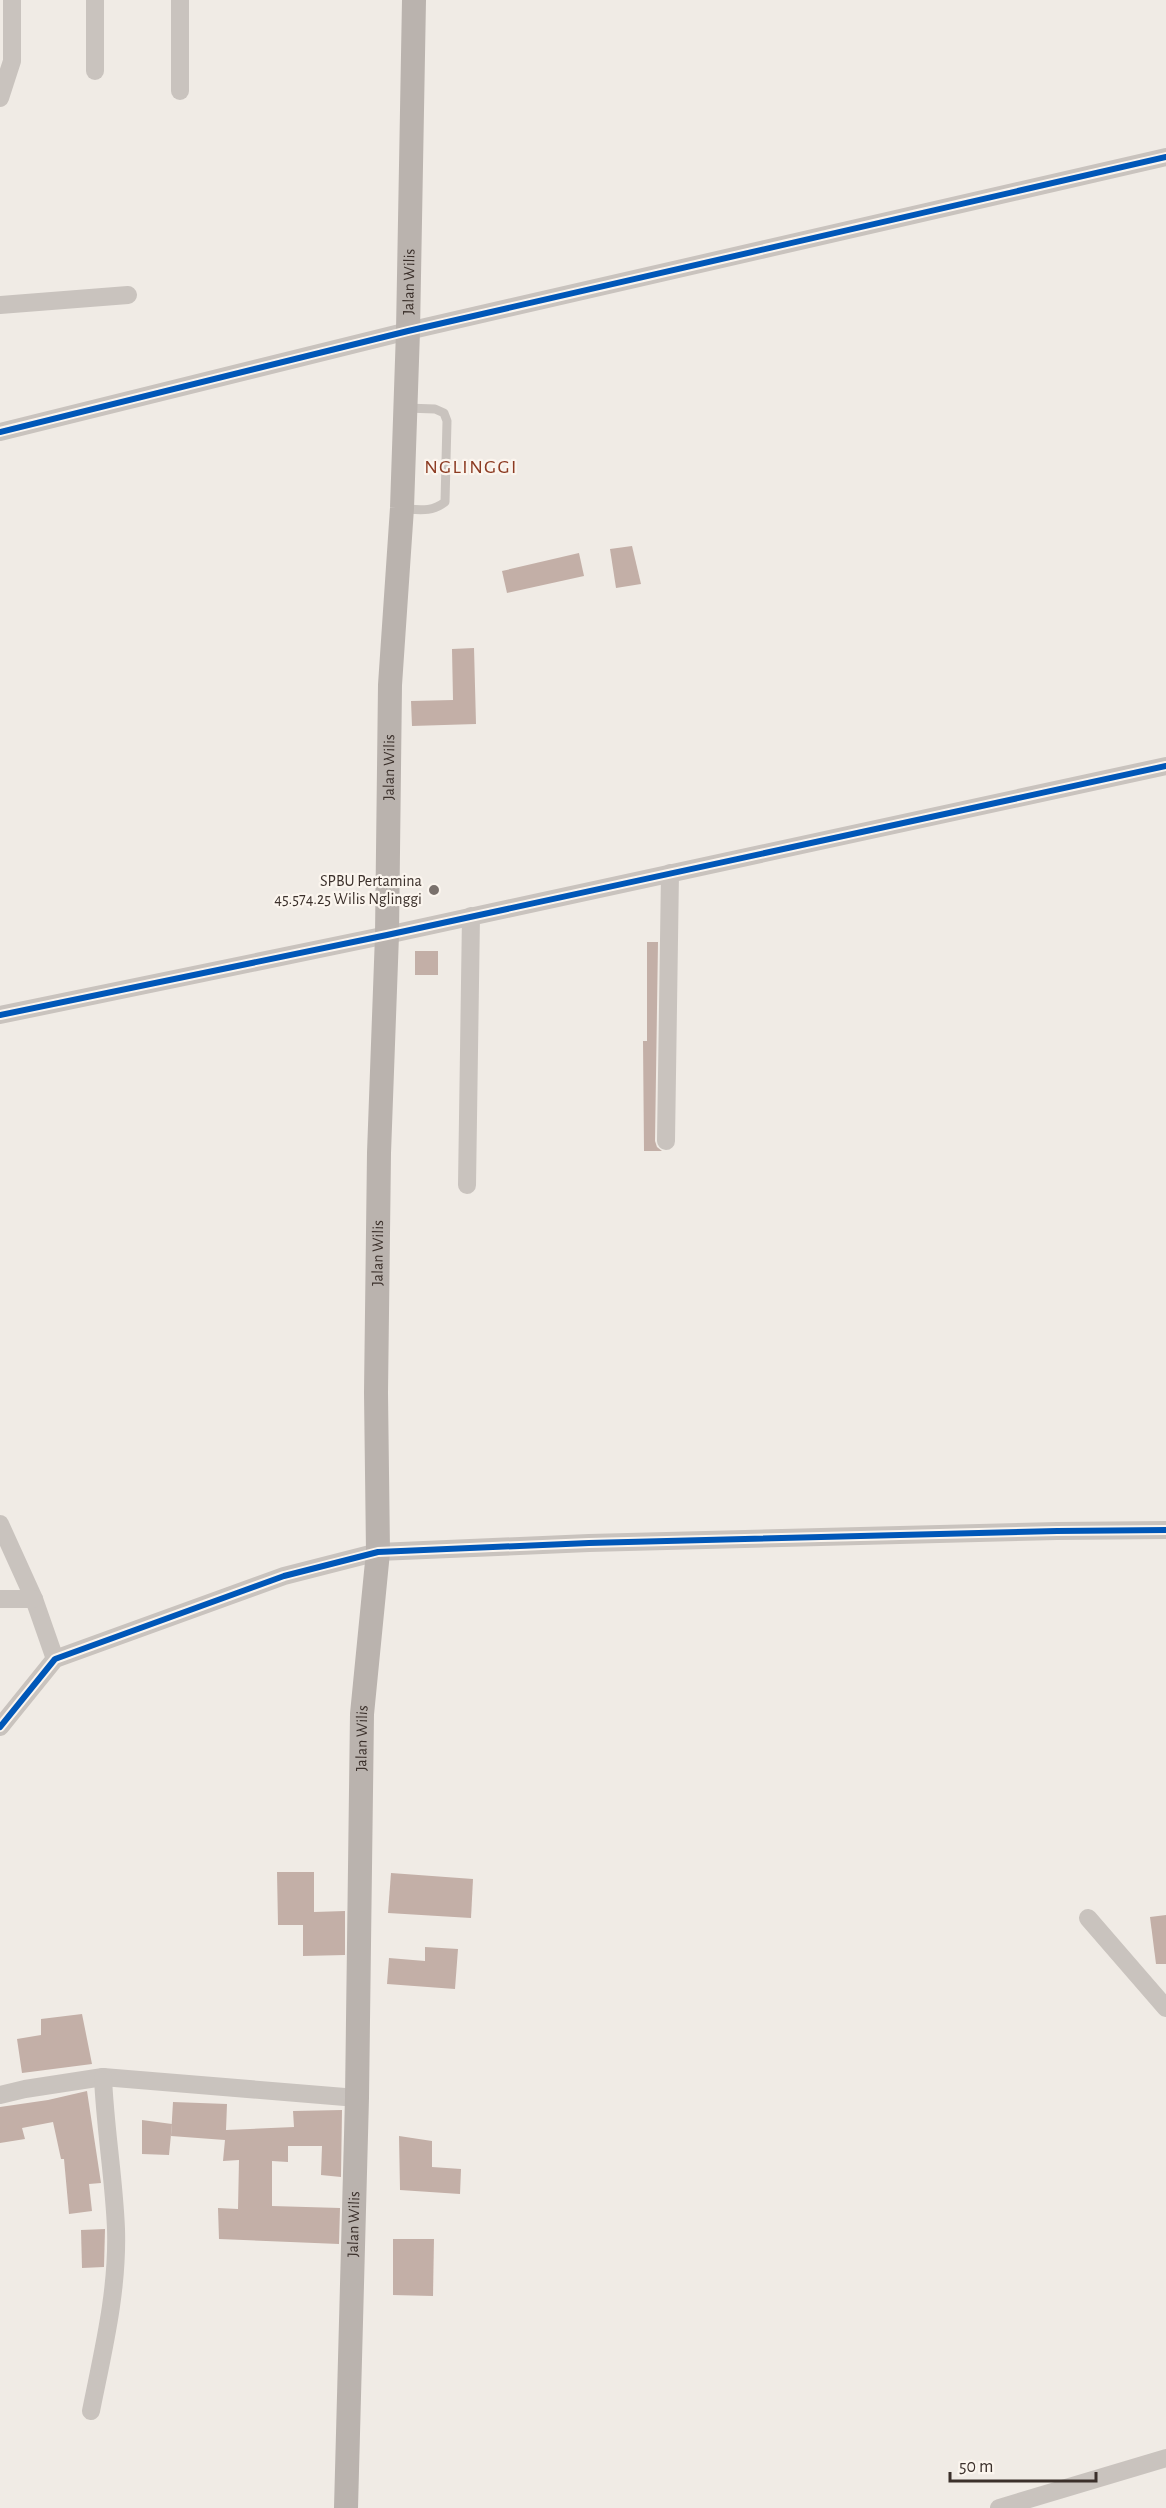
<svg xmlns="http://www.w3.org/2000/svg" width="1166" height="2508" font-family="'Alegreya Sans',sans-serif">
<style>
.building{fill:#c3afa7}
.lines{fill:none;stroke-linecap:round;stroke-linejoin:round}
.lane{stroke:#c9c3be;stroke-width:9}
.street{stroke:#c9c3be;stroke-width:18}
.secondary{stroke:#bab3ae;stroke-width:24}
.cycleway-casing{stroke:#fbf5ee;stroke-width:10}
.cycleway{stroke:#0057b8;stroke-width:6}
.poi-dot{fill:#7a716c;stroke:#fbf5ee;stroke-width:2}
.labels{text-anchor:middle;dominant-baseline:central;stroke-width:4.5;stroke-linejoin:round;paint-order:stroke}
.street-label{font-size:16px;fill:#3b302b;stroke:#fbf5ee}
.poi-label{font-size:16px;fill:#3b302b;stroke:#fbf5ee;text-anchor:end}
.quarter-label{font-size:20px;letter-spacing:1.5px;fill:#8c3b22;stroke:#fbf5ee}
</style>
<rect width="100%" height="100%" fill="#f0ebe5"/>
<g class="building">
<polygon points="632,546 641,584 616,588 610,549"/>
<polygon points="579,553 584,576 507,593 502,571"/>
<polygon points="474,648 476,724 412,726 411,701 453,700 452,649"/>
<polygon points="647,942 658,942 655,1141 657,1147 662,1151 644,1151 643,1041 647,1041"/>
<rect x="415" y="951" width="23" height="24"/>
<polygon points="277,1872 314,1872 314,1912 345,1911 345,1955 303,1956 303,1925 278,1925"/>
<polygon points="391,1873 473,1879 471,1918 388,1913"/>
<polygon points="1166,1915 1166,1964 1156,1964 1150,1917"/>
<polygon points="425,1947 458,1949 455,1989 387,1984 389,1958 425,1961"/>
<polygon points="82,2014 92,2064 22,2073 17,2039 41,2035 41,2019"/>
<polygon points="87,2091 101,2183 89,2184 92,2211 69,2214 64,2159 61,2159 53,2122 22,2128 25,2139 0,2143 0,2107 48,2100"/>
<polygon points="173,2102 227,2104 226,2130 294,2127 293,2111 342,2110 341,2177 321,2175 322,2146 288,2146 288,2162 272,2161 272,2206 340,2208 339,2244 219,2239 218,2208 238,2209 239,2160 223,2161 225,2140 171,2136"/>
<polygon points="142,2120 172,2124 169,2155 142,2154"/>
<polygon points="399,2136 432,2141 432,2167 461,2169 460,2194 400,2190"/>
<polygon points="105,2229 104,2267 82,2268 81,2230"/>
<polygon points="393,2239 434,2239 433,2296 393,2295"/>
</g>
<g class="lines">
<path class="lane" d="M404 509C421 510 432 512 445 502L447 421 444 413 435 409 406 408"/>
<g class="street">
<polyline points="95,0 95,71"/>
<polyline points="180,0 180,91"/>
<polyline points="0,98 12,61 12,0"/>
<polyline points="0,305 128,295"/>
<polyline points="0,432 408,331 1166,157"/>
<polyline points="0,1015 387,935 1166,766"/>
<polyline points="666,1141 670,873"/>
<polyline points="467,1185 471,916"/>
<polyline points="0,1524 34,1599 55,1659"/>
<polyline points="0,1599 34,1599"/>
<polyline points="0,1727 55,1659 284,1576 378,1552 589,1543 1057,1531 1166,1530"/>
<polyline points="1088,1918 1166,2008"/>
<polyline points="0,2095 25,2089 103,2077 357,2098"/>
<path d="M91 2411C103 2351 118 2291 116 2229 114 2178 105 2128 103 2077"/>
<polyline points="999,2508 1166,2458"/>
</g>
<path class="secondary" id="s1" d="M346 2508 357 2098 362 1714 378 1552 376 1393 379 1153 387 935 390 685 402 508 408 331 414 0"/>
<defs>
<g id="cycleway">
<polyline points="0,432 408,331 1166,157"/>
<polyline points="0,1015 387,935 1166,766"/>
<polyline points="0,1727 55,1659 284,1576 378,1552 589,1543 1057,1531 1166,1530"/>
</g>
</defs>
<use href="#cycleway" class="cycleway-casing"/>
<use href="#cycleway" class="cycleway"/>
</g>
<circle class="poi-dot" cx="434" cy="890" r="6"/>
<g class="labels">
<g class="street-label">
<text stroke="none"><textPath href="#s1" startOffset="2228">Jalan Wilis</textPath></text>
<text stroke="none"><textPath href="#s1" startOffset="1742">Jalan Wilis</textPath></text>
<text stroke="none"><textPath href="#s1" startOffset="1256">Jalan Wilis</textPath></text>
<text stroke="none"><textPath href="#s1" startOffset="770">Jalan Wilis</textPath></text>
<text stroke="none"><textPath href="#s1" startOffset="284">Jalan Wilis</textPath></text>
</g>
<g class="poi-label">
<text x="422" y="881">SPBU Pertamina<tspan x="422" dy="18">45.574.25 Wilis Nglinggi</tspan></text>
</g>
<g class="quarter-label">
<text x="471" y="467">NGLINGGI</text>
</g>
</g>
<path d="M950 2472v9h146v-9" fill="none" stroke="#3b302b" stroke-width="3"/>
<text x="959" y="2472" font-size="18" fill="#3b302b" stroke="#fbf5ee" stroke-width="4.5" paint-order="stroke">50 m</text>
</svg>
